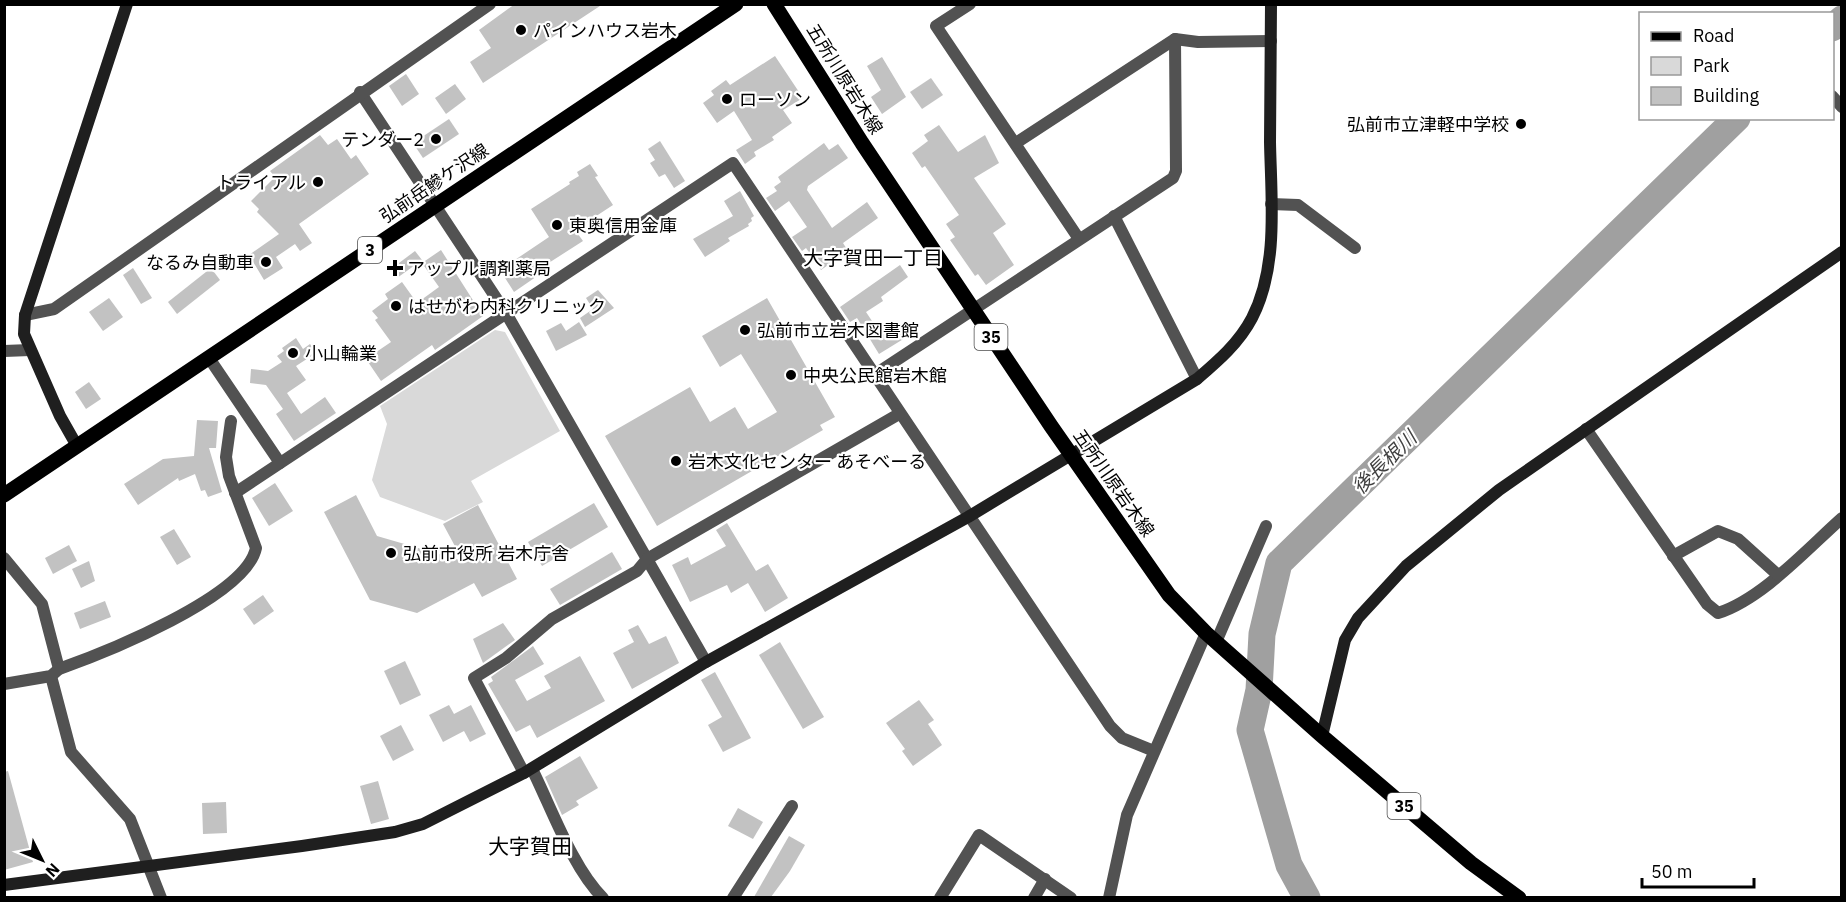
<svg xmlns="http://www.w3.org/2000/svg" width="1846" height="902" font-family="'IBM Plex Sans','Noto Sans JP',sans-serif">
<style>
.green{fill:#d9d9d9}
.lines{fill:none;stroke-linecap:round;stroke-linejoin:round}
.river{stroke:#a0a0a0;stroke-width:27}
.building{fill:#c2c2c2}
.street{stroke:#525252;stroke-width:12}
.secondary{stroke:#1f1f1f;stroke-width:12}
.primary{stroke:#000;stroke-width:15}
.poi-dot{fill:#000;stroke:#fff;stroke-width:2}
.labels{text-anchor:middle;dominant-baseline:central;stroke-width:4.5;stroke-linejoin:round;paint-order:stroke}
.shield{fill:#fff;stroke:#4c4c4c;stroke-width:1.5}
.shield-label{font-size:16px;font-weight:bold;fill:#000}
.poi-label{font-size:18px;fill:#000;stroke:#fff;text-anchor:start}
.street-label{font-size:18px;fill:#000;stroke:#fff}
.neighbourhood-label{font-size:20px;fill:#000;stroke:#fff}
.water-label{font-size:20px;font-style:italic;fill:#414141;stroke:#fff}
.quarter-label{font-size:21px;fill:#000;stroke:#fff}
</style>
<rect width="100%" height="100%" fill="#fff"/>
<polygon class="green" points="495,330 505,332 560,431 471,481 483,502 445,521 380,497 372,480 387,424 380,406"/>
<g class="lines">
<g class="river">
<polyline points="1832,28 1842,19"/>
<polyline points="1307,898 1289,865 1250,730 1259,690 1262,634 1279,563 1737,118"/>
</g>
</g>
<g class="building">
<polygon points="515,4 603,4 483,83 470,62 491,48 479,30"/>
<polygon points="775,56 803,98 783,110 792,123 772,137 774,140 754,152 756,156 745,164 736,150 752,140 734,111 717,123 703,103 714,95 711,91 726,80 730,85"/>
<polygon points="882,57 906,97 882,114 871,97 881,90 867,66"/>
<polygon points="406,74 419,94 402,106 389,86"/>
<polygon points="931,78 943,95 922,109 910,92"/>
<polygon points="455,84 466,99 446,114 435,98"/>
<polygon points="449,119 459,134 423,158 413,143"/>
<polygon points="939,125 958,152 985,135 999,163 974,178 1006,224 993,233 1014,265 986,285 978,274 975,276 950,240 955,237 946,224 959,215 925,166 922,168 912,153 928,141 924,135"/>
<polygon points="320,135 328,145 337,139 351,159 356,155 369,174 299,224 312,243 300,251 295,244 276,257 283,268 264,280 249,255 279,234 257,212 259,209 251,201 275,177 270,171"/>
<polygon points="660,141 685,181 674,188 665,174 659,177 650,163 655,160 648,149"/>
<polygon points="824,143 829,150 838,144 848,158 808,186 807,190 832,228 867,202 878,218 843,243 848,251 821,270 806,248 802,251 792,237 807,227 789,201 775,211 766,198 777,191 774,187 781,182 778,177"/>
<polygon points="590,164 598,176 595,177 613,205 575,230 583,241 544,266 546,270 514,292 500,270 549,237 531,209 570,184 569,182 579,176 577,172"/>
<polygon points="740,191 754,216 751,218 752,221 748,224 749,226 728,238 730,241 705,257 693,239 733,216 724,201"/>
<polygon points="441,250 483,316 435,350 432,345 381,381 366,359 391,342 375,320 378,318 372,311 388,299 385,294 402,282 417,303 439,287 422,263"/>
<polygon points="415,251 422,260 397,278 391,269"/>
<polygon points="900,265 908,277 881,297 883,301 866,312 880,333 896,323 905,338 879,354 857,318 850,322 840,307"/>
<polygon points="133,268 152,298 141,304 123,275"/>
<polygon points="211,268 220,280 177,314 168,302"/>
<polygon points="598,290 614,308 585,327 580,318 593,309 586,298"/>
<polygon points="109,298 123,317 103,331 89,312"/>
<polygon points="767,298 835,417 820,425 823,430 657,526 605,436 690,387 710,422 735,407 748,429 777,412 741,354 720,367 702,336"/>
<polygon points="579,322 587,335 556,351 546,331 561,323 566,331"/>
<polygon points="296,338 303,349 310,344 316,353 296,366 306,380 287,393 301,414 325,397 336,413 294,441 276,414 283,409 266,385 250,383 251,369 268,371 282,362 277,356 284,351 282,348"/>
<polygon points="89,382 101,399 86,409 75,392"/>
<polygon points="197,420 218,421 216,448 209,448 222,492 208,497 205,490 201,491 195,474 179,481 178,478 138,505 124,484 163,459 194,456"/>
<polygon points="275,483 293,511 269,526 252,498"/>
<polygon points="356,495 377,536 463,561 443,524 478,505 517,579 482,597 474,583 417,613 370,600 324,512"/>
<polygon points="594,503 608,527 542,566 528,542"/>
<polygon points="727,523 756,571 768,564 788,598 765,612 748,583 731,593 727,585 690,602 672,565 688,557 691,565 726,546 716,530"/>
<polygon points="174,529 191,557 177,565 160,537"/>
<polygon points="69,545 77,561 53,574 45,558"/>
<polygon points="612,552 622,569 560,605 550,589"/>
<polygon points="89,561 95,581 81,588 72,569"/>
<polygon points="263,595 274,611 254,625 243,609"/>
<polygon points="105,601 111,617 80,629 74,613"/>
<polygon points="503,623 515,640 483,663 473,639"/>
<polygon points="638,625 649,644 666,636 679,663 632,689 613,653 634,642 628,630"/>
<polygon points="780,642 824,717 803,729 759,655"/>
<polygon points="533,646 544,664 515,680 527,701 551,688 544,676 580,656 605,701 537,738 530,725 516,732 488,684 493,681 491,677"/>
<polygon points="405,661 421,695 400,705 384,671"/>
<polygon points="715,672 751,738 723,752 708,725 722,717 701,680"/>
<polygon points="919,700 934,720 928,724 942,745 913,766 902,751 905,749 886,723"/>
<polygon points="449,705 454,714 471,705 486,734 470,742 464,731 443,742 429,715"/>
<polygon points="401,725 414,750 393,761 380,736"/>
<polygon points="580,756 598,788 576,801 579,805 562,815 545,777"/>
<polygon points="8,771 33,862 4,870 4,772"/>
<polygon points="378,781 389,819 371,824 360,786"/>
<polygon points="226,802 227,833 203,834 202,803"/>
<polygon points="738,808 763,822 753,839 728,826"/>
<polygon points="789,836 805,845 790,871 771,897 754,897"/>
</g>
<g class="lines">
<g class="street">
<polyline points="970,4 936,26 1079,239"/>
<polyline points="360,92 506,313 706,662"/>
<polyline points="1832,96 1842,107"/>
<polyline points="1016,143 1175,39 1198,42 1271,41"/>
<polyline points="1271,204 1298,205 1355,248"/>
<polyline points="1114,216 1197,379"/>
<polyline points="25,315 54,309 490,4"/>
<polyline points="4,351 30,350"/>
<polyline points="209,358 280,463"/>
<polyline points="874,375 1173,178 1176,171 1175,39"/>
<path d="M1586 429 1707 604 1718 613C1762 599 1807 549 1842 518"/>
<polyline points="235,493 733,163 1110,726 1122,738 1154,751"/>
<polyline points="1673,556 1718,531 1738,539 1778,575"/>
<polyline points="4,558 42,604 59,669"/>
<polyline points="1216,642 1266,526"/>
<polyline points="51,676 71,752 130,819 161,898"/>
<path d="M4 684 51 676 59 669C104 653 246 597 256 548L229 476 226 457 231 421"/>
<path d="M532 769C551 807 573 869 603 898"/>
<polyline points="524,773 474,678 506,658 552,619 637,571 647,559 899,414"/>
<polyline points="733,898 792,806"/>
<polyline points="940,898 979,835 1071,898"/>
<polyline points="1034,898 1045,879"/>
<polyline points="1109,898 1127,815 1206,633"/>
</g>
<g class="secondary">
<polyline points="77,446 60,416 24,334 25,315 127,4"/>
<polyline points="1322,736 1345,640 1358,618 1406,566 1499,490 1842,252"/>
<path d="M4 885 302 846 395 832 423 824 524 773 706 662 968 517 1197 379C1218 361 1239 343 1252 318 1279 266 1271 198 1270 142 1270 96 1271 50 1271 4"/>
</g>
<g class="primary">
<polyline points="774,4 862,143 1051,426 1169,595 1206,633 1322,736 1471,863 1519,898"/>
<polyline points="4,495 736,4"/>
</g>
</g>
<g class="poi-dot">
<circle cx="521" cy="30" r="6"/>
<circle cx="727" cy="99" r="6"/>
<circle cx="1521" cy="124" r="6"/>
<circle cx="436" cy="139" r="6"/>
<circle cx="318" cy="182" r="6"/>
<circle cx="557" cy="225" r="6"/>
<circle cx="266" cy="262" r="6"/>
<path d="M392 259h6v6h6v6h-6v6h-6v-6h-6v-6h6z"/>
<circle cx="396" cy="306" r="6"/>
<circle cx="745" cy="330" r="6"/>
<circle cx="293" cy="353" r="6"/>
<circle cx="791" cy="375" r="6"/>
<circle cx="676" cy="461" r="6"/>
<circle cx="391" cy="553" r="6"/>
</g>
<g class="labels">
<g class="shield">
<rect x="358" y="237" width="24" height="26" rx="4.5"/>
<rect x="974.5" y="324" width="33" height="26" rx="4.5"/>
<rect x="1387.5" y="793" width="33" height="26" rx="4.5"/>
</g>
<g class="shield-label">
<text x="370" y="250">3</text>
<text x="991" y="337">35</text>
<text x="1404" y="806">35</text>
</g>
<g class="poi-label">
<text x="533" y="30">パインハウス岩木</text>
<text x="739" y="99">ローソン</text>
<text x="1509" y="124" text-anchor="end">弘前市立津軽中学校</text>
<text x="424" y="139" text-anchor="end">テンダー2</text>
<text x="306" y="182" text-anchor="end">トライアル</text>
<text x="569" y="225">東奥信用金庫</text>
<text x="254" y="262" text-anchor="end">なるみ自動車</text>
<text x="407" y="268">アップル調剤薬局</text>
<text x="408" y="306">はせがわ内科クリニック</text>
<text x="757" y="330">弘前市立岩木図書館</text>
<text x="305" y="353">小山輪業</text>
<text x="803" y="375">中央公民館岩木館</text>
<text x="688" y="461">岩木文化センター あそべーる</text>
<text x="403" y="553">弘前市役所 岩木庁舎</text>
</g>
<g class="street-label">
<text transform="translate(845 79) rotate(58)">五所川原岩木線</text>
<text transform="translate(434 183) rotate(-34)">弘前岳鰺ケ沢線</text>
<text transform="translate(1114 483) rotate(55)">五所川原岩木線</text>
</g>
<g class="neighbourhood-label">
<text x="873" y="257">大字賀田一丁目</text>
</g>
<g class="water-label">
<text transform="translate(1384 462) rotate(-44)">後長根川</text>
</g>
<g class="quarter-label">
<text x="530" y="846">大字賀田</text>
</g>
</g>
<rect width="1846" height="902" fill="none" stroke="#000000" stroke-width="12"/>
<rect x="1639" y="12" width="195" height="108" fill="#ffffff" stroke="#999999" stroke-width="1.5"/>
<rect x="1651" y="32" width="30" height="9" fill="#000000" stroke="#999999" stroke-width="1.5"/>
<text x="1693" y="42" font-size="18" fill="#000000">Road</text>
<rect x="1651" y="57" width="30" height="18" fill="#d9d9d9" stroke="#999999" stroke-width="1.5"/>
<text x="1693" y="72" font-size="18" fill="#000000">Park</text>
<rect x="1651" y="87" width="30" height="18" fill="#c2c2c2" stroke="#999999" stroke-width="1.5"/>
<text x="1693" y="102" font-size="18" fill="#000000">Building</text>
<g transform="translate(42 860) rotate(133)" stroke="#ffffff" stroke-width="4.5" paint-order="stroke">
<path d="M0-4.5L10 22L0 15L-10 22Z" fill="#000000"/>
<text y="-9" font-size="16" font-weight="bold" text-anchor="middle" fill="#000000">N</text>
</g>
<path d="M1642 878v9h112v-9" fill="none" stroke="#000000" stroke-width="3"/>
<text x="1651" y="878" font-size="18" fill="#000000" stroke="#ffffff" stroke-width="4.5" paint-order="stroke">50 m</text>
</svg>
